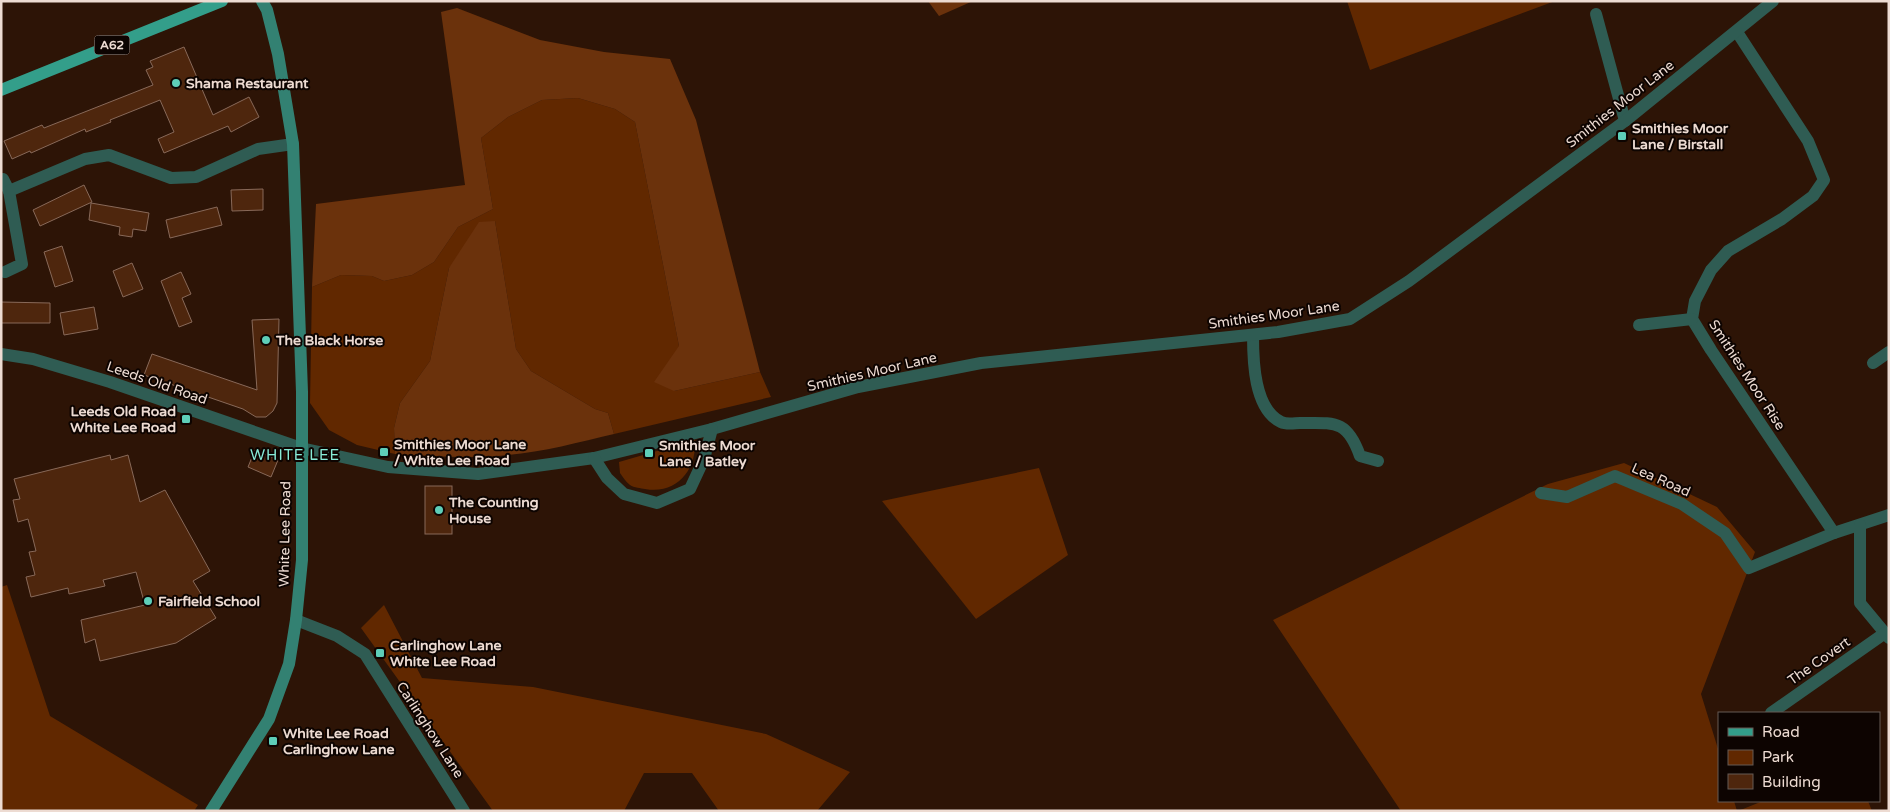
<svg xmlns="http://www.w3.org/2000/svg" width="1890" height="812" font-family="'Varela Round',sans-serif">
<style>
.green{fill:#612800}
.forest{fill:#6b320c}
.building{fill:#4e260d;stroke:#886959}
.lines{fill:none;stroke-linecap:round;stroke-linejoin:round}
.minor{stroke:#2f5c53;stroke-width:12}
.tertiary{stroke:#2f5c53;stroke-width:12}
.secondary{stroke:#338172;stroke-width:12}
.primary{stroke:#339e8a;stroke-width:12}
.poi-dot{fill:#5eceb8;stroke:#0d0401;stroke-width:2}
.labels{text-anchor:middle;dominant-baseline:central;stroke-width:4;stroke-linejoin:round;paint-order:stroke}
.shield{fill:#0d0401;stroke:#aa9a93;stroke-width:1}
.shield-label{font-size:12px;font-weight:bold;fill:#eddbd2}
.poi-label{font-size:14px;font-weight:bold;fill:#eddbd2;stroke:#0d0401;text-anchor:start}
.street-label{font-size:14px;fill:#eddbd2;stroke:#0d0401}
.neighbourhood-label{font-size:15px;letter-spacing:1px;fill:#88ecd7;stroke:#0d0401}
</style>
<rect width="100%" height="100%" fill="#2d1406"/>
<g class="green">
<polygon points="1347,1 1555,1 1370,70"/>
<polygon points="578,98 615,109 635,122 679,346 674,391 760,372 771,397 614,434 608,413 595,409 531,371 516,349 495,221 449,268 430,361 400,403 394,428 395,454 357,445 329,430 310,403 312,287 341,275 372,276 384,281 412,275 434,262 458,227 493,209 481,138 508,117 542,100"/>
<path d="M695 440C697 469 677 495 645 489 641 488 634 488 630 485 626 482 623 477 620 473L619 462Z"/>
<polygon points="1624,463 1717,507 1755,552 1701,694 1719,752 1719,801 1734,801 1737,811 1401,811 1273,620 1548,484"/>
<polygon points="1039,468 1068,555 976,619 882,501"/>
<polygon points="7,585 50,716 198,805 194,811 1,811 1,587"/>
<polygon points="384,605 422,678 533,687 766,734 850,772 817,811 719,811 692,773 644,773 624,811 493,811 361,628"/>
<polygon points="1763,801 1868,801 1872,811 1738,811"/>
</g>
<g class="forest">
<polygon points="928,1 973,1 939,16"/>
<polygon points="457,8 540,40 604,52 670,59 696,120 760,372 674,391 654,382 679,346 635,122 615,109 578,98 542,100 508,117 481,138 493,209 458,227 434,262 412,275 384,281 372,276 341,275 312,287 316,204 465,185 441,12"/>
<path d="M495 221 516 349 531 371 595 409 608 413 614 434C580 442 543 452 508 455 470 459 433 456 395 454L394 428 400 403 430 361 449 268 479 222Z"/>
</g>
<g class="building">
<polygon points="184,47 213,115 249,97 259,117 231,132 228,126 164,153 158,139 174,132 160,100 110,120 111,122 86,132 85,129 31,153 30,151 12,159 4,141 42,125 44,128 153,85 146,70 153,67 150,61"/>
<polygon points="84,185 92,202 40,226 33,210"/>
<polygon points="263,189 263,210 232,211 231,190"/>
<polygon points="91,203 149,213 146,231 133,229 132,237 119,235 120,227 89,220"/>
<polygon points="217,207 222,225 170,238 166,220"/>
<polygon points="62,246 73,281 55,287 44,252"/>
<polygon points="132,263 143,289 123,297 113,271"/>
<polygon points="181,272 191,294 182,298 192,322 179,327 161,281"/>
<polygon points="1,302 50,303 50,323 1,323"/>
<polygon points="94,307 98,329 64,335 60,313"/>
<polygon points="279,319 277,403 273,411 266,417 256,417 243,409 144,375 152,354 257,390 252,320"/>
<polygon points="255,450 278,460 271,477 248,467"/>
<polygon points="110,455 111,460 128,455 140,502 165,490 210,571 193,581 216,618 176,643 100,661 95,639 85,643 81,620 145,605 136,572 103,580 105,586 69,594 68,588 31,597 26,577 35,575 29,552 36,551 28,519 18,522 13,500 20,499 14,479"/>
<rect x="425" y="486" width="27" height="48"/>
</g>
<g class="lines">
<g class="minor">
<polyline points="1596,14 1625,121"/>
<polyline points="1737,32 1808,141 1824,180 1813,196 1782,219 1728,251 1711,270 1695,301 1692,319 1711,350 1834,533"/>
<polyline points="3,179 9,191"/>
<polyline points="5,272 22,264 9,191 85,159 109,155 171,178 196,177 258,149 293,144"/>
<polyline points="1639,325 1692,319"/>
<path d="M1253 335C1253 361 1254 409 1281 422 1287 425 1295 423 1300 423 1334 423 1347 419 1360 456L1378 461"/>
<polyline points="1873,363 1889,352"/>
<polyline points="301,448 388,467 478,474 594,458 712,429 858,387 981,363 1278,332 1350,319 1409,281 1625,121 1773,1"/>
<polyline points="594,458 607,478 624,494 657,503 690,489 704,459 712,429"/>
<polyline points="1541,493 1567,497 1615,476 1682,504 1725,533 1749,568 1834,533 1889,515"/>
<polyline points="1860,525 1860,603 1889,638"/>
<polyline points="1771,713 1885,633"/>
</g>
<g class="tertiary">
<polyline points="1,354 33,359 110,382 301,448"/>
<polyline points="296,620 337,636 365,654 464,811"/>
</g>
<polyline class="secondary" points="211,811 269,719 289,664 296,620 302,560 302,392 293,144 278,54 267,10 262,1"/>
<polyline class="primary" points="1,90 222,1"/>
</g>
<g class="poi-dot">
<circle cx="176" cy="83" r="5"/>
<rect x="1617" y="131" width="10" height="10" rx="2.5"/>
<circle cx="266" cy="340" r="5"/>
<rect x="181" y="414" width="10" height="10" rx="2.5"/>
<rect x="379" y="447" width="10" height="10" rx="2.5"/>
<rect x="644" y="448" width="10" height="10" rx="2.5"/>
<circle cx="439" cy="510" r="5"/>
<circle cx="148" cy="601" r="5"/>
<rect x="375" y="648" width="10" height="10" rx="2.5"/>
<rect x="268" y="736" width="10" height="10" rx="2.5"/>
</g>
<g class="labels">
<rect class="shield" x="94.5" y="35.5" width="35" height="19" rx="4"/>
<g class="shield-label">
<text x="112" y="45">A62</text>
</g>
<g class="poi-label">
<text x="186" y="83">Shama Restaurant</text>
<text x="1632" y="128">Smithies Moor<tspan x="1632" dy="16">Lane / Birstall</tspan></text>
<text x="276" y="340">The Black Horse</text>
<text x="176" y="411" text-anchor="end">Leeds Old Road<tspan x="176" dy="16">White Lee Road</tspan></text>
<text x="394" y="444">Smithies Moor Lane<tspan x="394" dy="16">/ White Lee Road</tspan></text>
<text x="659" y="445">Smithies Moor<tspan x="659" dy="16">Lane / Batley</tspan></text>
<text x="449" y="502">The Counting<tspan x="449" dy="16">House</tspan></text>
<text x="158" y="601">Fairfield School</text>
<text x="390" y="645">Carlinghow Lane<tspan x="390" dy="16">White Lee Road</tspan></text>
<text x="283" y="733">White Lee Road<tspan x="283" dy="16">Carlinghow Lane</tspan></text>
</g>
<g class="street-label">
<text transform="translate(1620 104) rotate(-38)">Smithies Moor Lane</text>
<text transform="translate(1274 315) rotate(-8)">Smithies Moor Lane</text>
<text transform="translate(872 372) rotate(-13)">Smithies Moor Lane</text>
<text transform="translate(1747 375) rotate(57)">Smithies Moor Rise</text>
<text transform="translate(157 383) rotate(19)">Leeds Old Road</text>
<text transform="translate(1661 480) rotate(24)">Lea Road</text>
<text transform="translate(285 534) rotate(-89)">White Lee Road</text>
<text transform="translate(1819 661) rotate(-35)">The Covert</text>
<text transform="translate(430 730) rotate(57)">Carlinghow Lane</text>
</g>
<g class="neighbourhood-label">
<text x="295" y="455">WHITE LEE</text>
</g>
</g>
<rect width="1890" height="812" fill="none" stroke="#eddbd2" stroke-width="5"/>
<rect x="1718" y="712" width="162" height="90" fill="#0d0401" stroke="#675a55"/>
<rect x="1728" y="728" width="25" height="8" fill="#339e8a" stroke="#675a55"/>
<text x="1762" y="737" font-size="15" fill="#eddbd2">Road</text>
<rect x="1728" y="750" width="25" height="15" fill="#612800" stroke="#675a55"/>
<text x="1762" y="762" font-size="15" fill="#eddbd2">Park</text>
<rect x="1728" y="774" width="25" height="15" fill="#4e260d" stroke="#675a55"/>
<text x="1762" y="787" font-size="15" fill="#eddbd2">Building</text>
</svg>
